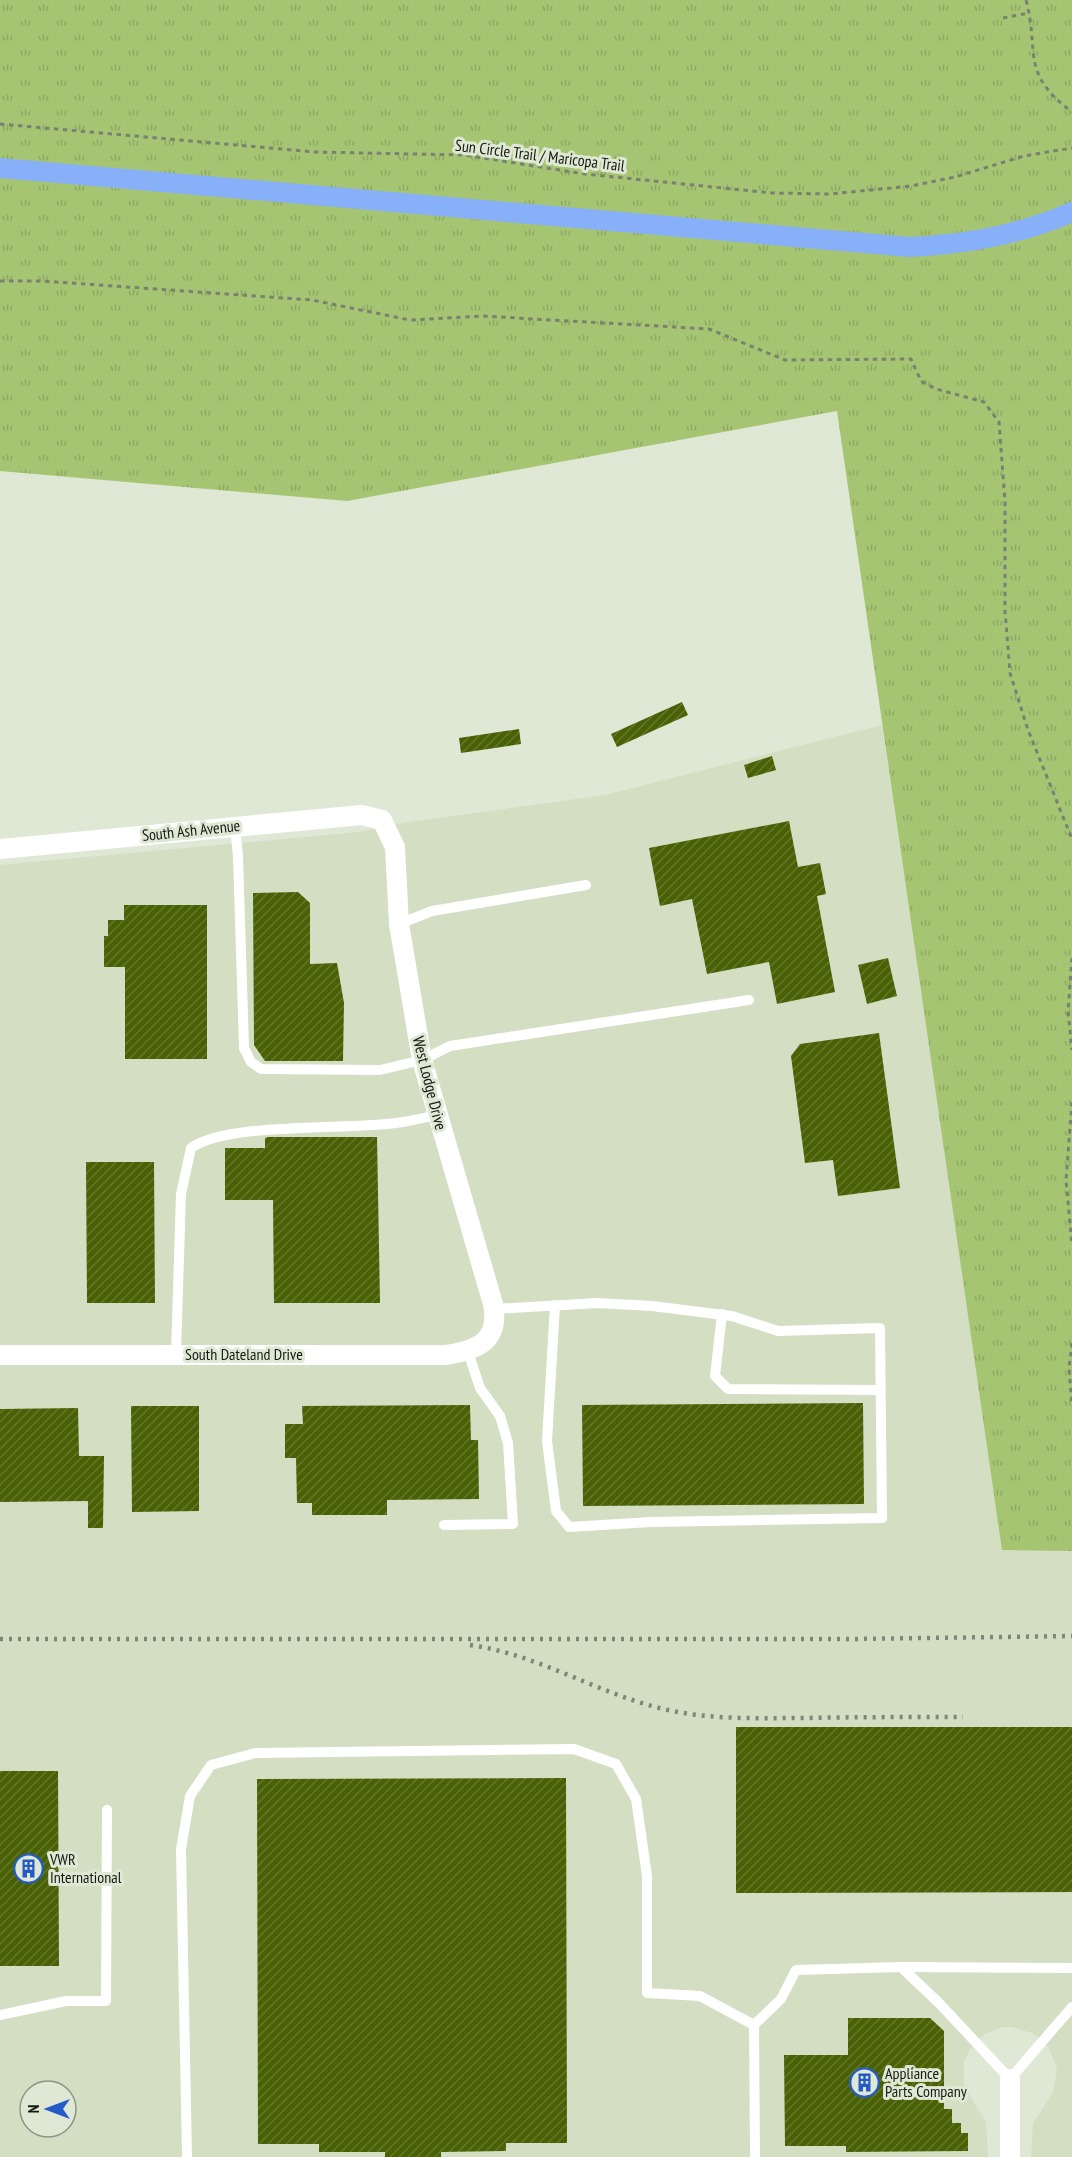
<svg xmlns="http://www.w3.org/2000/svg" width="1072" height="2157" font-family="'PT Sans Narrow',sans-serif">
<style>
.built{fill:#d3dec3;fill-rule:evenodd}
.grass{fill:url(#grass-tufts)}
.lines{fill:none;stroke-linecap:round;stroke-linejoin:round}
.canal{stroke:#88b0f9;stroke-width:20}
.building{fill:url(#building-hatch)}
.path{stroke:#7a8072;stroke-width:3;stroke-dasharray:4.5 4.5;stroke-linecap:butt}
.lane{stroke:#fff;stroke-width:10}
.street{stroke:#fff;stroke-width:20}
.rail{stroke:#7f8577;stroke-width:4.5;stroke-dasharray:3 6;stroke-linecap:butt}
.labels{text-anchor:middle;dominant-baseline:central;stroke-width:6;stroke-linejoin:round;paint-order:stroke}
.street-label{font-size:16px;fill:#161912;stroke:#dfe8d4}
.poi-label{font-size:16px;fill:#161912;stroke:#dfe8d4;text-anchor:start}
</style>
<defs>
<pattern id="grass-tufts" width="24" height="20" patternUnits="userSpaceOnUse" patternTransform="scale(1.5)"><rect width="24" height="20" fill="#a6c573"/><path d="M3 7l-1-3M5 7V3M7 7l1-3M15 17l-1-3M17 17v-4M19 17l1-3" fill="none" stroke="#8ea962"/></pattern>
<pattern id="building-hatch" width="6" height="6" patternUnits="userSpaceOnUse" patternTransform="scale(1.5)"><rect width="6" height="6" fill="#476103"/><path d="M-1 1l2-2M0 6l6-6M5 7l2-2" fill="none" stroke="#647730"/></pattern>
</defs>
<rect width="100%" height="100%" fill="#dfe8d4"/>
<path class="built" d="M882 725 1002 1546H1072V2157H1031L1033 2124 1053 2092 1057 2069 1049 2048 1042 2040 1032 2033 1012 2027H1002L983 2035 969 2051 964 2062V2086L986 2122 988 2157H0V865L359 832 403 823 605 795ZM30 2091H66V2127H30Z"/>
<polygon class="grass" points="0,0 1072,0 1072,1551 1002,1550 837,411 347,501 0,471"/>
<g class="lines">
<path class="canal" d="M0 168 910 247C967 244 1019 235 1072 212"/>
</g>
<g class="building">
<polygon points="682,702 688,715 617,747 611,734"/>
<polygon points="519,729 521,744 461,753 459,738"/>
<polygon points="772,756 776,770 748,778 744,765"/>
<polygon points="789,821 798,867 820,863 826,894 817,896 835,992 777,1004 769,962 707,974 692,899 660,906 649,848"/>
<polygon points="298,892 310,903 310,964 337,963 344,1003 343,1061 265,1061 254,1045 253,893"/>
<polygon points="124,905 207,905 207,1059 125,1059 125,967 104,967 104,936 108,936 108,920 124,920"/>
<polygon points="888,958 897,996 867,1004 858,965"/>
<polygon points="879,1033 900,1188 838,1196 833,1160 805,1163 791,1056 800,1044"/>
<polygon points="268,1137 377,1137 380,1303 274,1303 273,1200 225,1200 225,1148 265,1148 265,1138"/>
<polygon points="86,1162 154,1162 155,1303 87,1303"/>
<polygon points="863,1403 864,1504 583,1506 582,1405"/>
<polygon points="470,1405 471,1440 478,1440 479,1499 387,1500 387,1515 312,1515 312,1503 297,1503 296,1458 285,1458 285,1424 303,1424 302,1406"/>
<polygon points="131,1406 199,1406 199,1511 132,1512"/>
<polygon points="78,1408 79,1456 104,1456 103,1528 88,1528 88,1501 0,1502 0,1409"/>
<polygon points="736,1727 1072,1727 1072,1892 736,1893"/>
<polygon points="0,1771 58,1771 59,1966 0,1966"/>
<polygon points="566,1778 567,2143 506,2143 506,2151 441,2152 441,2157 385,2157 385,2152 319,2152 319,2144 258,2144 257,1779"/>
<polygon points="848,2018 930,2018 944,2031 944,2109 952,2109 952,2123 961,2123 961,2133 968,2133 968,2151 846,2152 846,2146 785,2146 784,2055 848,2055"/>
</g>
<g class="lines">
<g class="path">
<path d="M1026 0C1040 52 1019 72 1072 112"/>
<polyline points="1003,18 1029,13"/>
<polyline points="0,124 315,152 464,155 585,174 772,193 830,194 911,186 955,177 1024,156 1072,148"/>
<polyline points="0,281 42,281 312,300 410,320 482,316 709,329 785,360 911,359 921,381 936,389 984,402 999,422 1005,502 1005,611 1010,673 1028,730 1072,839"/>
<polyline points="1072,958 1068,1011 1072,1050"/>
<polyline points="1072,1102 1066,1180 1072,1245"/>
<polyline points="1072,1343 1069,1368 1072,1406"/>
</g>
<g class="lane">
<polyline points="235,826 238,857 244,1048 251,1062 261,1069 380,1070 422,1060 450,1046 749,1000"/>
<polyline points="399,924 432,911 586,885"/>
<polyline points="494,1309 597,1303 652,1306 732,1316 778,1331 880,1328 882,1518 651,1522 569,1527 556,1511 547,1441 555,1305"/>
<polyline points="722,1314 715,1376 728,1389 880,1390"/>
<path d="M176 1354 181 1194 191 1148C228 1122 347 1130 396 1123 410 1121 424 1118 437 1115"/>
<polyline points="444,1525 513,1524 508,1443 500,1416 480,1388 468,1352"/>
<polyline points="901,1967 1072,1968"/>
<polyline points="0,2015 66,2001 106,2001 107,1810"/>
<polyline points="754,2025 755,2157"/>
<polyline points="187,2157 181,1849 190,1796 211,1765 255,1753 574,1749 616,1764 636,1799 647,1876 647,1993 700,1996 754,2025 781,1999 796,1970 901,1967 939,2003 1010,2079 1072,2007"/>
</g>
<g class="street">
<path d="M0 849 362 815 382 820 395 847 399 924 422 1060 493 1304C500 1341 478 1350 446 1355H0"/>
<polyline points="1010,2079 1010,2157"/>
</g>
<g class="rail">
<polyline points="0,1639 853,1639 1072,1636"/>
<path d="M470 1645C541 1655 599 1695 668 1710 712 1720 758 1718 804 1718 857 1717 910 1717 963 1717"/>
</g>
</g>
<defs>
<symbol id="building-ring" viewBox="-11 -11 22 22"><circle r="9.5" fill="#dfe8d4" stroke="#245bc8" stroke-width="1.5"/><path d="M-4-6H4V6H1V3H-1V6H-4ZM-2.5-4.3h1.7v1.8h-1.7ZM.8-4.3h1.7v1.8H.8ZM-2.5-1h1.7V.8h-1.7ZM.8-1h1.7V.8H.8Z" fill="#245bc8"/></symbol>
</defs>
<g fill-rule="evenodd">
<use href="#building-ring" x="12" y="1852" width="33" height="33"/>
<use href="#building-ring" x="848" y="2066" width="33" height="33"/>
</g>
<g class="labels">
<g class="street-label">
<text transform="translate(540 155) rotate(7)">Sun Circle Trail / Maricopa Trail</text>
<text transform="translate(191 830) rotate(-6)">South Ash Avenue</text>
<text transform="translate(430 1083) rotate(76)">West Lodge Drive</text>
<text x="244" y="1354">South Dateland Drive</text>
</g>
<g class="poi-label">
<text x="50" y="1859">VWR<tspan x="50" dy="18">International</tspan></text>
<text x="885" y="2073">Appliance<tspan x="885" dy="18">Parts Company</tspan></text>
</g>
</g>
<g transform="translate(48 2109) rotate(270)"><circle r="28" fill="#dfe8d4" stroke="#8f9586" stroke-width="1.5"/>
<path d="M0-4.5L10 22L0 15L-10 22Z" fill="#245bc8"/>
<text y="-9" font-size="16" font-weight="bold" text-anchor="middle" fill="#161912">N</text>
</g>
</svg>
